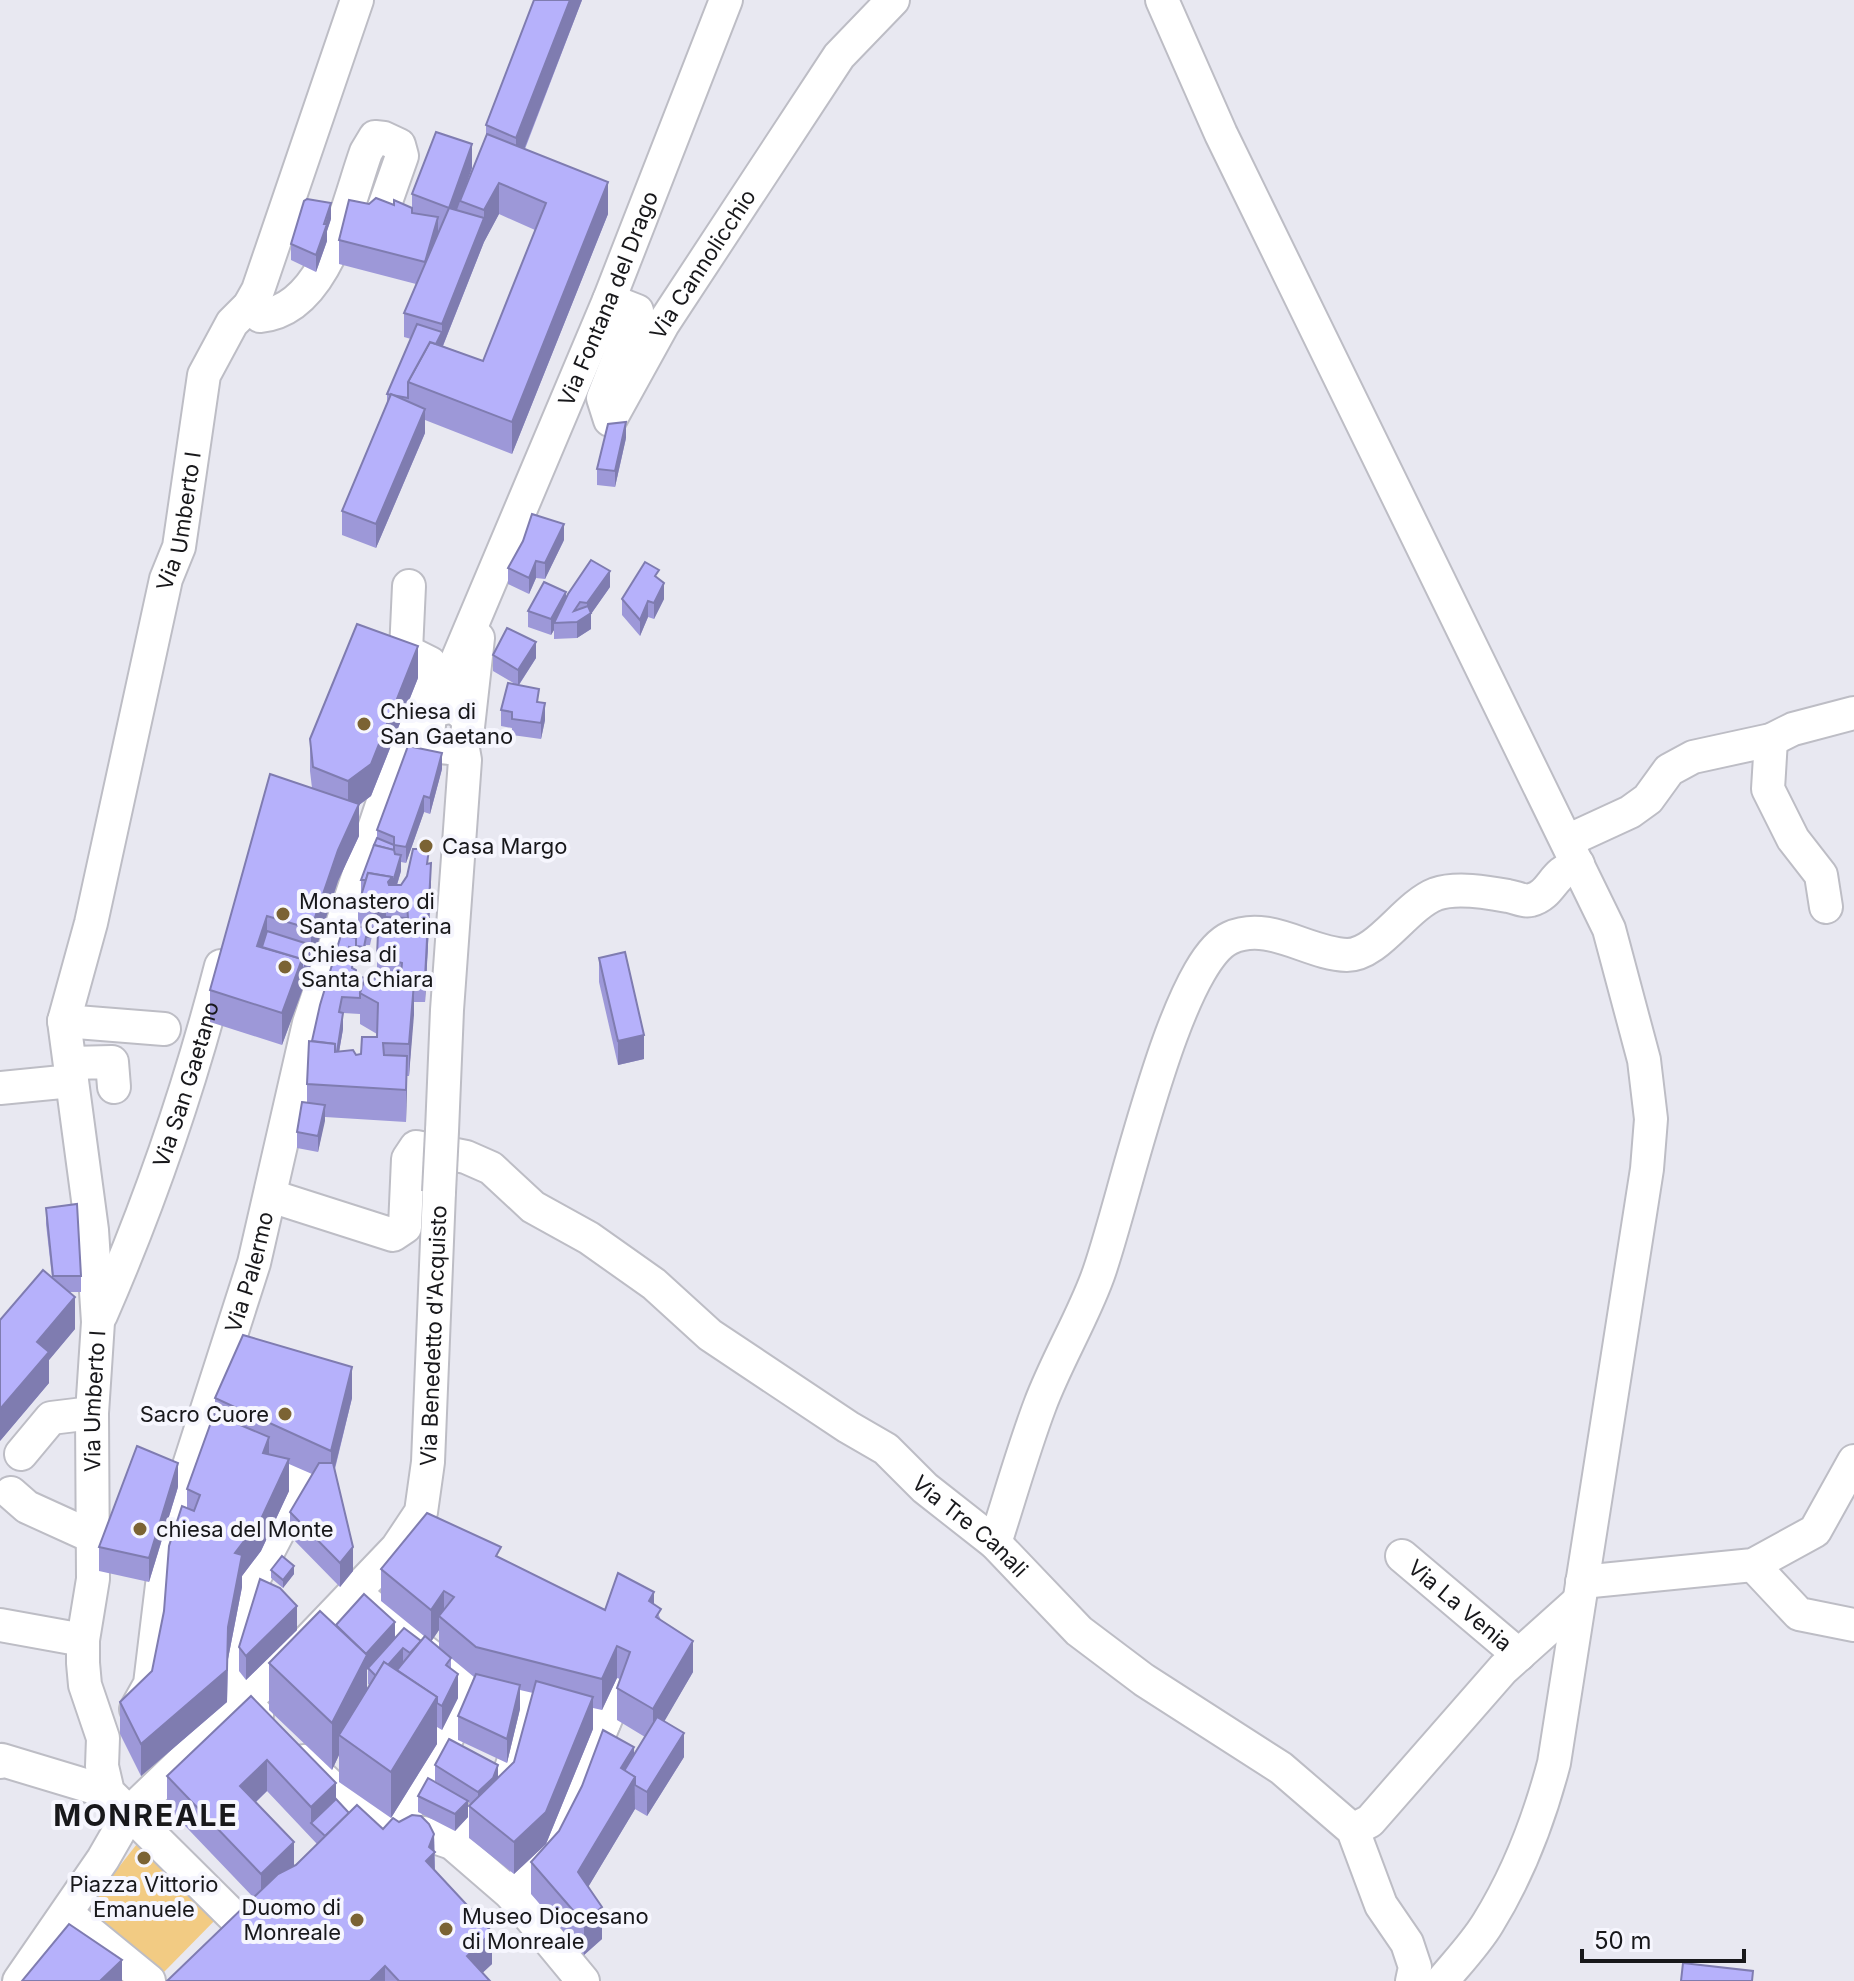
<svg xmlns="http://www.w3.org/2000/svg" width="1854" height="1981" font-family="Inter,sans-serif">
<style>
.green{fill:#f2cb83}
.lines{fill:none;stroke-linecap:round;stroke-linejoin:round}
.minor-casing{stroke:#bdbdc5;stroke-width:36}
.minor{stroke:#fff;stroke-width:32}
.minor-bridge-casing{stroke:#bdbdc5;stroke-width:36;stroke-linecap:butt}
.minor-bridge{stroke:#fff;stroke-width:32}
.wall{fill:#9d98d8;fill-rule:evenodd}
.shaded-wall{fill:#7f7cb0}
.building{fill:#b6b1fb;stroke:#7f7cb0;stroke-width:2}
.poi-dot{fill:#7b6334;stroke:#f6f6fe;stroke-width:3}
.labels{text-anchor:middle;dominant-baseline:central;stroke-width:8;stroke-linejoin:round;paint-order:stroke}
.street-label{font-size:22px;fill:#18181b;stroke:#f6f6fe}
.poi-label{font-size:22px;fill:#18181b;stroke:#f6f6fe;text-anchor:start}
.district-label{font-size:30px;font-weight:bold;letter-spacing:2px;fill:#18181b;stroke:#f6f6fe}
</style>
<rect width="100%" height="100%" fill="#e8e8f1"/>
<polygon class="green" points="144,1835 222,1913 164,1972 86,1909"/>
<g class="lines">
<defs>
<g id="minor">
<path d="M1162 0 1221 134 1609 929 1644 1060 1651 1119 1647 1169 1554 1763C1539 1820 1519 1873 1488 1923 1476 1943 1458 1962 1442 1981"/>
<path id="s1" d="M609 300 637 311 603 398 610 420 663 324 839 56 893 0"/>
<path d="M249 306 260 316C327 310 347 205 366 152L375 137 384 138 399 145 402 156 384 207"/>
<path id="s2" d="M436 710 609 300 726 0"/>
<path d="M467 719C457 704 444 705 430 715L428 735C438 752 456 752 467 736L478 638"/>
<polyline points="402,735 430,663 406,651 409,586"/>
<polyline points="1771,740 1768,789 1793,839 1821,875 1826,907"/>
<polyline points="1567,841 1630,812 1648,799 1669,770 1693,757 1771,740 1793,729 1854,713"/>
<polyline points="64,1021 164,1029"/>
<polyline points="70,1063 112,1062 114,1087"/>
<polyline points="0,1088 72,1081"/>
<polyline points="442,1131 447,1010 465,760 462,743"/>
<path id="s3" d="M271 1196 393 1235 405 1227 408 1159 416 1147 466 1157 491 1168 533 1207 589 1238 654 1284 710 1335 848 1427 886 1449 925 1488 995 1543 1079 1631 1144 1680 1281 1768 1353 1830 1381 1905 1407 1943 1415 1967 1412 1981"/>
<path id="s4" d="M101 1315C150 1203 190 1086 221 966"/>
<polyline points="21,1454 51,1418 92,1413"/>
<polyline points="252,1457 305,1481 249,1588 235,1675 244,1703 257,1715"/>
<polyline points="11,1493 27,1507 93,1537"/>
<path d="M995 1543C1010 1497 1023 1450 1040 1405 1056 1362 1081 1321 1097 1278 1122 1213 1173 964 1230 938 1269 920 1308 954 1347 955 1378 955 1405 906 1436 894 1456 887 1487 892 1508 896 1515 897 1524 902 1531 900 1547 896 1551 882 1562 873 1567 869 1573 867 1578 864"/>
<path id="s5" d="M1402 1556 1519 1655"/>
<polyline points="1753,1565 1799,1614 1854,1625"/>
<polyline points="1582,1582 1753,1565 1815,1531 1854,1461"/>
<polyline points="362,1598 404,1636 470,1687 604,1723 620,1687"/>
<polyline points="0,1625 83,1640"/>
<path id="s6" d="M136 1709 150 1684 162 1585 177 1503 254 1263 309 1023 400 751 427 722"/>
<polyline points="304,1761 361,1815 409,1832 423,1833 452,1843 511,1894 583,1981"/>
<polyline points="0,1762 2,1760 108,1792"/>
<polyline points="396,1827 444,1745 470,1687"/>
<polyline points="1353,1830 1370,1821 1503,1669 1579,1601"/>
<polyline points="452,1843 498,1799 507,1780 520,1742 527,1705"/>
<polyline points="511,1894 548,1855 565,1822 604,1723"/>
<polyline points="67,1914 149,1981"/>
<path id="s7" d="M239 1922 108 1792 102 1766 103 1738 85 1685 83 1663V1640L93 1579 92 1413 98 1322 92 1230 64 1021 91 923 166 579 179 547 204 375 232 323 249 306 258 290 357 0"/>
<path id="s8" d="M19 1981 103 1859 130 1812 309 1640 397 1548 421 1512 428 1462 439 1192"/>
</g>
</defs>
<use href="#minor" class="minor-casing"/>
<use href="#minor" class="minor"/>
<defs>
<polyline id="minor-bridge" points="439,1192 442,1131"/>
</defs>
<use href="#minor-bridge" class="minor-bridge-casing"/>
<use href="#minor-bridge" class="minor-bridge"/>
</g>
<g class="wall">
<path d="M534 0H582L525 149 608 214 512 454 425 420V433L376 548 342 535V511L387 404V394L411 339 404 337V313L416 284 339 264V240L369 204 394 205 412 208V194L472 168 461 200 486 136V125ZM499 214 535 230 483 361 443 346 484 242Z"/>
<polygon points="331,219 327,231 327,241 316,272 291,260 291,244"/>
<polygon points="626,438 615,487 597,485 597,469"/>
<polygon points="564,540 545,579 536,578 529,594 508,584 508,568"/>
<polygon points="659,580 664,599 654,619 648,617 640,636 622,615 622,599"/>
<polygon points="610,587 591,614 591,629 577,638 554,639 554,630 551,635 528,627 528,611 566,599"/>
<polygon points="493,655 536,658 519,685 539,702 545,720 541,739 512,735 512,728 501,726 501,710 515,684 493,671"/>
<polygon points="418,678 371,796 359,805 359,836 338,881 302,991 282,1045 210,1022 210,990 312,788 310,771 310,739"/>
<path d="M442 769 430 814 424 812 406 863 401 862V871L397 885H401L429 864 431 887 425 1002H414L409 1076H407L406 1122 325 1117 318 1152 297 1148V1132L307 1102V1084L312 1041 344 936 358 927V906L361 895V880L377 838V830ZM386 927 385 934 377 956V980L356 976 353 969V964L356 965V954L364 955 366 945H370L372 936 376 937 377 930ZM343 1013 360 1014V1024L377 1034V1037L361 1054 356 1055 339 1052 343 1029Z"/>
<polygon points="599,958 644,1059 618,1065 599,982"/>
<polygon points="46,1208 81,1276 81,1292 70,1292 75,1329 49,1360 49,1383 0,1441 52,1277 46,1224"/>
<polygon points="215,1398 352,1398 335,1469 353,1571 340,1587 290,1536 290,1512 312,1474 289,1464 289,1491 261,1551 242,1576 242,1587 228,1659 227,1702 141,1776 120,1734 120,1702 152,1671 187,1508 187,1489 215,1414"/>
<polygon points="178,1487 149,1582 99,1571 99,1547"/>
<path d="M501 1558 605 1610 654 1605 661 1620 693 1672 664 1721 684 1757 647 1816 635 1809 588 1887 602 1939 584 1955 531 1894V1862L634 1755 645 1737 617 1720V1688L620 1679 617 1678 602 1710 593 1708V1729L546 1844 514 1874 469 1838V1806L471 1804 468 1802V1817L455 1831 418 1812V1796H458L435 1781V1765L498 1777 514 1762 533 1693 520 1690V1709L507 1763 458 1740V1716L474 1677 451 1658V1669L458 1698 442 1730 437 1727V1744L391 1818 339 1782V1755L332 1770 269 1710V1663L336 1625 395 1638 421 1641 424 1636 381 1601V1569ZM439 1630V1648L431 1641ZM368 1668V1684L370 1686 367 1691V1670Z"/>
<polygon points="271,1570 294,1574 283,1588 271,1578"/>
<polygon points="297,1630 246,1680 239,1671 239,1647"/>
<path d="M251 1696 336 1799 349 1813 383 1829 399 1822 434 1834 435 1870 492 1964 482 1973 490 1981H167L254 1898 167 1807V1776ZM267 1791 317 1844 294 1866 256 1802Z"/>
</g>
<g class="shaded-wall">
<polygon points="570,0 582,0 516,170 516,138"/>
<polygon points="472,144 472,168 449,232 449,208"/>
<polygon points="608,182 608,214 512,454 512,422"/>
<polygon points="499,183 499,214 484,242 442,348 415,385 442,332 442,324 484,218 484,210"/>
<polygon points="331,203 331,219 327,231 327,241 316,272 316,255"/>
<polygon points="438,217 438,241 425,286 425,262"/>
<polygon points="425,409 425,433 376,548 376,524"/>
<polygon points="626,422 626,438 615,487 615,471"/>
<polygon points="564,524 564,540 545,579 545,563"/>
<polygon points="536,561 536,578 529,594 529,578"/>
<polygon points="610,571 610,587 591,614 591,629 577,638 577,622 587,615 587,603"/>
<polygon points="664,583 664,599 654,619 654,603"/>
<polygon points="566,592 566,608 554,623 554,630 551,635 551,619"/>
<polygon points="648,601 648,617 640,636 640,620"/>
<polygon points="536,642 536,658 518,686 518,670"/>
<polygon points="418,646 418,678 371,796 359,805 359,836 338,881 302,991 282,1045 282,1013 302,959 311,945 311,929 348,813 348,781"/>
<polygon points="545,703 545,720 541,739 541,723"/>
<polygon points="442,753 442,769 430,814 430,798"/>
<polygon points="424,796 424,812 406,863 406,847"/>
<polygon points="401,855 401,871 392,901 388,882"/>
<polygon points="431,863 431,887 425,1002 425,978"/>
<polygon points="386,903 386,927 377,930 376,937 377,906"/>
<polygon points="267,916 267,947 257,946"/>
<polygon points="414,983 414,1015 409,1076 409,1044"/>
<polygon points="343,1013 343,1029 335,1075 335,1044"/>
<polygon points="644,1035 644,1059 618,1065 618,1041"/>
<polygon points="407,1056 407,1088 406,1122 406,1090"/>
<polygon points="325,1105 325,1121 318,1152 318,1136"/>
<polygon points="75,1297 75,1329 49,1360 49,1383 0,1441 0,1409 37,1342"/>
<polygon points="352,1367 352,1398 331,1483 331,1451"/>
<polygon points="269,1437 269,1468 263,1453"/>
<polygon points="289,1459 289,1491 261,1551 242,1576 242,1587 228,1659 227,1702 141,1776 141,1744 228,1627 235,1553"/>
<polygon points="178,1463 178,1487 149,1582 149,1558"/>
<polygon points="353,1547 353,1571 340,1587 340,1563"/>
<polygon points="294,1566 294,1574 283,1588 283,1580"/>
<polygon points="444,1591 444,1620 439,1616 439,1630 431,1642 431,1610"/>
<polygon points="654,1592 654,1624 649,1601"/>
<polygon points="297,1606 297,1630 246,1680 246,1656"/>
<polygon points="395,1622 395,1638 367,1670 367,1702 339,1735 339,1755 332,1770 332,1723 360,1661"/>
<polygon points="693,1641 693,1672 653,1741 653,1709"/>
<polygon points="617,1646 617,1678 602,1710 602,1679"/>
<polygon points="403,1648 403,1664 378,1693 378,1677"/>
<polygon points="458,1674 458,1698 442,1730 442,1706"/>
<polygon points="520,1685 520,1709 507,1763 507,1739"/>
<polygon points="437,1697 437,1744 391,1818 391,1772"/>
<polygon points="593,1697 593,1729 546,1844 514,1874 514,1842"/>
<polygon points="684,1733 684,1757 647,1816 647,1792"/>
<polygon points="634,1747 635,1809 578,1904 578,1872 621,1768"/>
<polygon points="267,1760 267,1791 240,1817 240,1786"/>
<polygon points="498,1765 498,1781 478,1808 478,1792"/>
<polygon points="336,1783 336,1815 311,1823 311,1839 311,1807"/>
<polygon points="468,1801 468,1817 455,1831 455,1814"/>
<polygon points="434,1834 435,1884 426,1861 429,1847"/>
<polygon points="294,1842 294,1874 261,1905 261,1874"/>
<polygon points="602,1907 602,1939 584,1955 584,1923"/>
<polygon points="492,1932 492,1964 474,1981 467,1956"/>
<polygon points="122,1960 122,1981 100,1981"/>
<polygon points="385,1966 385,1981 370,1981"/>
</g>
<g class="building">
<polygon points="534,0 570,0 516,138 486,125"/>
<polygon points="436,132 472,144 449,208 412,194"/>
<polygon points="487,134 608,182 512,422 408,382 430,342 483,361 546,203 499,183 484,210 460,201"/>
<polygon points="376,198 394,205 394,200 412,208 412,213 438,217 425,262 339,240 349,200 369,204"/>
<polygon points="307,199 331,203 324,224 327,224 316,255 291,244 304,201"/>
<polygon points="449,208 484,218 442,324 404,313"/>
<polygon points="417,324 442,332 436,344 430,342 408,382 408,398 387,394"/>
<polygon points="391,394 425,409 376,524 342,511"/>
<polygon points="626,422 615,471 597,469 608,424"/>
<polygon points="532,514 564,524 545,563 536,561 529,578 508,568 523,541"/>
<polygon points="591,560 610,571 587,603 580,602 574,611 588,606 591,613 577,622 554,623 568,594"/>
<polygon points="645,562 659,570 655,576 664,583 654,603 648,601 640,620 622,599"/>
<polygon points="544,582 566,592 551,619 528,611"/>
<polygon points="357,624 418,646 371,764 348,781 313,767 310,739"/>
<polygon points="507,628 536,642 518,670 493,655"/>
<polygon points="508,683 539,689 537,702 545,703 541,723 512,719 512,712 501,710"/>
<polygon points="408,746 442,753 430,798 424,796 406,847 394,845 394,837 377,830"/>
<polygon points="270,774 359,804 338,850 311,929 267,916 257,946 302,959 282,1013 210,990"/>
<polygon points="377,838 394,845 394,852 394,850 374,845"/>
<polygon points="374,845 394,850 395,854 401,855 392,885 392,877 368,873 366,880 361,880"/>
<polygon points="413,849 429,849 427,864 431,863 425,978 412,978 401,974 402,963 377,956 378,933 385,934 386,917 408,918 407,905 386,903 377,906 376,913 358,906 368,873 392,877 388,882 389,885 401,885 407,876"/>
<polygon points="347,926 372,928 370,937 366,937 364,947 356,946 356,938 344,936"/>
<polygon points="267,931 311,945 302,975 302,959 262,947"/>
<polygon points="341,935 356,938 356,948 349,947 349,955 353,957 352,968 356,970 356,976 365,978 360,993 360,998 342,997 339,1012 343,1013 337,1052 335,1052 335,1044 312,1041 320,1005"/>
<polygon points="625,952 644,1035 618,1041 599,958"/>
<polygon points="366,976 379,980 414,983 409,1044 383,1043 384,1055 407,1056 406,1090 307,1084 309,1041 335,1044 335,1052 353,1050 356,1055 361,1054 362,1037 377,1037 378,1003 360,993"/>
<polygon points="302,1102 325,1105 318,1136 297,1132"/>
<polygon points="77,1204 81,1276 53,1276 46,1208"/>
<polygon points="43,1270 75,1297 37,1342 49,1352 0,1409 0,1320"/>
<polygon points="243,1335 352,1367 331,1451 215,1398"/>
<polygon points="214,1414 269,1437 263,1453 289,1459 261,1519 235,1553 242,1555 228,1627 227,1670 141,1744 120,1702 152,1671 164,1611 169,1546 182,1506 194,1511 200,1495 187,1489"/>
<polygon points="137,1446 178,1463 149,1558 99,1547"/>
<polygon points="319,1463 333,1463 353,1547 340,1563 290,1512"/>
<polygon points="427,1513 501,1547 496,1556 605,1610 618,1573 654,1592 649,1601 661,1609 656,1617 693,1641 653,1709 617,1688 630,1652 617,1646 602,1679 476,1647 439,1616 454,1597 444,1591 431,1610 381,1569"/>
<polygon points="282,1556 294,1566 283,1580 271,1570"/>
<polygon points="260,1579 280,1588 297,1606 246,1656 239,1647"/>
<polygon points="364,1594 395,1622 366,1654 336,1625"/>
<polygon points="320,1611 367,1655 332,1723 269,1663"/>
<polygon points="404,1628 421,1641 410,1653 403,1648 388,1665 384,1662 376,1676 368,1668"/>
<polygon points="425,1636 451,1658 446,1665 458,1674 442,1706 437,1703 437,1697 397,1670"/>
<polygon points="384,1662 437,1697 391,1772 339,1735"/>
<polygon points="476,1674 520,1685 507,1739 458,1716"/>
<polygon points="536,1681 593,1697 546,1812 514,1842 469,1806 514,1762"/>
<polygon points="251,1696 336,1783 311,1807 267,1760 240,1786 294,1842 261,1874 167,1776"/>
<polygon points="657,1717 684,1733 647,1792 635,1785 635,1777 624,1771"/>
<polygon points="603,1730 634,1747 621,1768 635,1777 578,1872 602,1907 584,1923 531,1862 559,1831 582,1786"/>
<polygon points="449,1739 498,1765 493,1778 478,1792 435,1765"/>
<polygon points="428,1778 468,1801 455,1814 418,1796"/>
<polygon points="336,1799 349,1813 325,1836 311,1823"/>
<polygon points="357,1805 383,1829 393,1818 399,1822 412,1815 421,1816 429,1824 434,1834 429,1847 435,1852 426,1861 492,1932 467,1956 490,1981 399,1981 385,1966 370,1981 167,1981 278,1874 296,1865"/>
<polygon points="69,1924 122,1960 100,1981 22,1981"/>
<polygon points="1683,1963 1753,1971 1752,1981 1681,1981"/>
</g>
<g class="poi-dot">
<circle cx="364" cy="724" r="8"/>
<circle cx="426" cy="846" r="8"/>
<circle cx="283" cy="914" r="8"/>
<circle cx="285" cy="967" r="8"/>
<circle cx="285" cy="1414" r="8"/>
<circle cx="140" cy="1529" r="8"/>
<circle cx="144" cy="1858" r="8"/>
<circle cx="357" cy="1920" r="8"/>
<circle cx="446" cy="1929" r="8"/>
</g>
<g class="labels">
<g class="street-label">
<text stroke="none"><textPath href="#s1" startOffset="328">Via Cannolicchio</textPath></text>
<text stroke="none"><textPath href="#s2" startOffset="446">Via Fontana del Drago</textPath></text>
<text stroke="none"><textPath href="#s7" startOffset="1476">Via Umberto I</textPath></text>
<text stroke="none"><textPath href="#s4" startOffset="246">Via San Gaetano</textPath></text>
<text stroke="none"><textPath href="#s6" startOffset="454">Via Palermo</textPath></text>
<text stroke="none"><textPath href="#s8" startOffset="798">Via Benedetto d'Acquisto</textPath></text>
<text stroke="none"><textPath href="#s7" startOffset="580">Via Umberto I</textPath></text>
<text stroke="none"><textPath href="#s3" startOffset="904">Via Tre Canali</textPath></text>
<text stroke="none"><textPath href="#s5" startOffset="76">Via La Venia</textPath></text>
</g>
<g class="poi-label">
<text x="380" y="711">Chiesa di<tspan x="380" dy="25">San Gaetano</tspan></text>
<text x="442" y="846">Casa Margo</text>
<text x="299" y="901">Monastero di<tspan x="299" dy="25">Santa Caterina</tspan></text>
<text x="301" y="954">Chiesa di<tspan x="301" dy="25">Santa Chiara</tspan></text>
<text x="269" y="1414" text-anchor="end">Sacro Cuore</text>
<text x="156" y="1529">chiesa del Monte</text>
<text x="144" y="1884" text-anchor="middle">Piazza Vittorio<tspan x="144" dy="25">Emanuele</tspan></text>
<text x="341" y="1907" text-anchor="end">Duomo di<tspan x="341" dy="25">Monreale</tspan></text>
<text x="462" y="1916">Museo Diocesano<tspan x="462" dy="25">di Monreale</tspan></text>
</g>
<g class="district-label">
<text x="146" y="1815">MONREALE</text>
</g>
</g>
<path d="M1582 1949v12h162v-12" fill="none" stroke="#18181b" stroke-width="4"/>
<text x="1594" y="1949" font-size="24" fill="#18181b" stroke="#f6f6fe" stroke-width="6" paint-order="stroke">50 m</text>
</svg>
